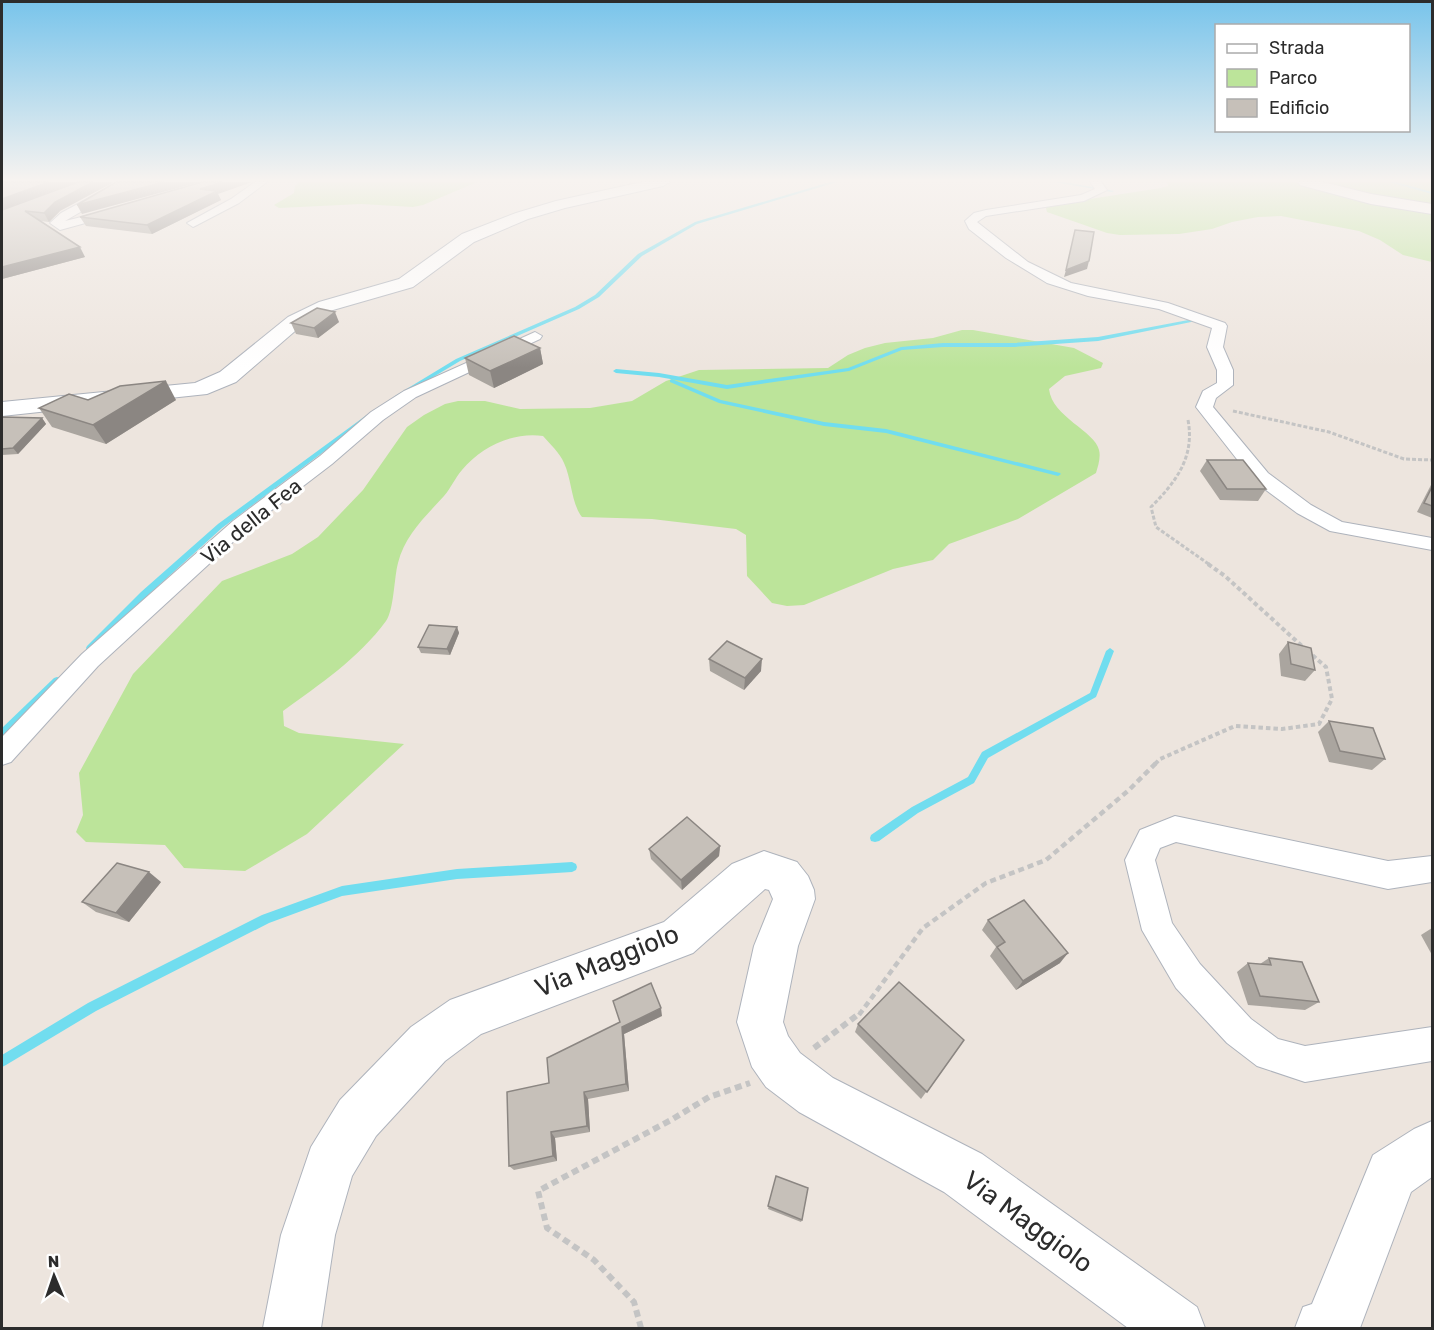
<svg xmlns="http://www.w3.org/2000/svg" width="1434" height="1330" font-family="Rubik,sans-serif">
<style>
.green{fill:#bce49a}
.lines{fill:none;stroke-linecap:round;stroke-linejoin:round}
.stream{fill:#71ddef;fill-rule:evenodd}
.street-casing{stroke:#aeb3bc;stroke-width:2}
.secondary-casing{stroke:#aeb3bc;stroke-width:2}
.path-far3{stroke:#c4c4c4;stroke-width:3;stroke-dasharray:4 2;stroke-linecap:butt}
.path-far2{stroke:#c4c4c4;stroke-width:4;stroke-dasharray:4.5 3;stroke-linecap:butt}
.path-far1{stroke:#c4c4c4;stroke-width:4.5;stroke-dasharray:6 4;stroke-linecap:butt}
.path{stroke:#c4c4c4;stroke-width:6;stroke-dasharray:7 4.5;stroke-linecap:butt}
.street{fill:#fff;fill-rule:evenodd}
.secondary{fill:#fff;fill-rule:evenodd}
.wall{fill:#aaa59f}
.shaded-wall{fill:#8b8682}
.building{fill:#c6c0b9;stroke:#8b8682;stroke-width:1.5}
.labels{text-anchor:middle;dominant-baseline:central;stroke-width:6;stroke-linejoin:round;paint-order:stroke}
.street-label{font-size:21px;fill:#2c2c2c;stroke:#fff}
.near-street-label{font-size:26px;fill:#2c2c2c;stroke:#fff}
</style>
<rect width="100%" height="100%" fill="#ede5de"/>
<g class="green">
<polygon points="299,182 477,182 423,205 413,207 361,204 279,208 274,205 294,193 295,186"/>
<polygon points="1167,182 1432,182 1432,262 1403,255 1380,240 1359,231 1281,216 1258,217 1232,222 1212,229 1179,234 1120,235 1107,233 1047,212 1046,208 1051,205 1161,188 1168,186"/>
<path d="M962 330H973L1074 348 1103 363 1101 368 1065 376 1049 389C1052 417 1095 431 1099 450 1101 457 1098 466 1096 473L1018 519 949 544 933 560 893 569 804 605 787 606 772 603 747 576 746 535 736 529 652 519 582 517C571 503 572 480 564 463 560 453 550 444 543 436 513 432 482 446 462 470 455 478 451 488 444 496 425 517 405 535 398 563 394 578 394 610 386 621 358 659 320 684 283 711L284 726 299 733 404 744 307 834 245 871 184 868 165 845 86 842 76 832 83 815 79 773 133 674 222 581 292 554 318 537 363 490 407 427 424 415 445 404 458 401H485L520 409 590 408 632 401 666 381 699 370 828 368 848 355 865 348 885 343 933 338Z"/>
</g>
<g class="lines">
<g class="stream">
<polygon points="830,182 837,182 697,224 642,256 599,297 579,309 460,361 400,397 395,396 456,359 575,307 595,295 638,254 695,222"/>
<polygon points="1054,182 1064,182 1114,191 1112,192"/>
<polygon points="1389,182 1396,182 1432,192 1432,194"/>
<polygon points="1199,318 1201,318 1201,320 1098,341 1014,347 943,347 902,350 849,371 727,389 659,377 616,373 613,371 616,369 659,373 727,385 848,368 901,347 943,343 1014,343 1098,337"/>
<polygon points="672,379 721,400 824,422 886,429 1060,473 1061,474 1058,476 886,433 824,426 719,403 670,382 670,380"/>
<polygon points="368,414 370,415 370,417 222,528 147,596 93,650 87,650 86,648 87,646 141,592 218,524"/>
<polygon points="1110,648 1114,651 1096,697 988,758 974,783 918,813 879,841 875,842 871,841 870,838 871,835 912,807 968,777 982,752 1090,693 1106,651"/>
<polygon points="57,677 60,678 61,680 60,682 5,736 2,736 2,728 54,678"/>
<polygon points="572,862 576,864 577,867 576,870 572,872 457,879 342,896 269,923 96,1011 6,1065 2,1067 2,1055 88,1003 262,915 342,886 457,869"/>
</g>
<defs>
<g id="street">
<polygon points="119,182 132,182 65,221 114,209 118,210 118,214 60,230 50,223 61,213"/>
<polygon points="255,182 267,182 239,203 197,225 193,227 187,223 231,199"/>
<polygon points="1090,182 1101,182 1107,190 1084,201 986,216 977,222 1028,262 1071,283 1168,303 1225,323 1227,326 1223,347 1233,370 1233,385 1216,398 1213,407 1268,473 1311,505 1342,522 1432,538 1432,550 1330,531 1297,513 1254,481 1196,407 1203,391 1217,383 1217,370 1207,347 1212,328 1159,309 1088,296 1047,283 1006,258 969,229 965,221 974,213 986,210 1081,195 1095,189"/>
<polygon points="535,332 542,336 540,339 416,397 383,420 332,464 247,529 98,666 11,762 2,765 2,737 82,654 233,521 320,456 371,412 404,391"/>
<polygon points="1175,816 1388,861 1432,856 1432,882 1388,889 1176,842 1160,848 1155,860 1172,923 1200,964 1251,1019 1278,1039 1305,1046 1432,1027 1432,1061 1305,1082 1257,1066 1227,1043 1176,988 1142,930 1125,860 1140,830"/>
</g>
<g id="secondary">
<polygon points="642,182 670,182 663,186 565,208 528,219 474,242 413,287 333,310 302,325 236,382 207,394 2,416 2,402 195,383 220,372 288,317 319,302 399,279 462,234 516,213 556,201"/>
<polygon points="1298,182 1323,182 1371,194 1432,204 1432,214 1371,204 1300,185"/>
<polygon points="764,851 797,862 808,876 814,890 815,899 798,946 783,1022 788,1036 800,1053 833,1078 982,1154 1197,1307 1205,1328 1128,1328 944,1192 799,1112 766,1087 752,1067 737,1022 754,946 773,899 769,890 765,889 693,953 481,1034 445,1061 376,1136 352,1176 335,1235 321,1328 263,1328 281,1235 311,1147 340,1100 411,1027 450,1000 664,922 732,864"/>
<polygon points="1432,1121 1432,1177 1411,1192 1360,1328 1295,1328 1303,1307 1312,1304 1373,1155 1414,1129"/>
</g>
</defs>
<use href="#street" class="street-casing"/>
<use href="#secondary" class="secondary-casing"/>
<g class="path-far3">
<polyline points="1233,411 1329,432 1404,459 1432,460"/>
<path d="M1188 420C1195 457 1176 482 1151 507L1156 527 1210 565"/>
</g>
<g class="path-far2">
<polyline points="1208,564 1225,576 1304,648"/>
<polyline points="1155,764 1160,759 1235,726 1282,729 1319,724 1332,699 1326,667 1310,653"/>
</g>
<polyline class="path-far1" points="859,1015 923,928 986,883 1046,860 1129,790 1156,763"/>
<g class="path">
<polyline points="814,1048 860,1013"/>
<polyline points="641,1328 634,1302 594,1260 547,1228 538,1191 671,1120 709,1097 750,1083"/>
</g>
<use href="#street" class="street"/>
<use href="#secondary" class="secondary"/>
</g>
<g class="wall">
<polygon points="218,194 221,200 152,234 86,226 80,217"/>
<polygon points="2,210 60,211 49,222 40,221 85,257 2,279"/>
<polygon points="339,322 318,338 296,334 291,323"/>
<polygon points="540,348 543,364 494,388 469,375 465,358"/>
<polygon points="176,400 106,444 52,427 39,408"/>
<polygon points="2,417 42,418 46,424 18,454 2,455"/>
<polygon points="1207,460 1266,489 1258,501 1220,500 1200,471"/>
<polygon points="1432,483 1432,518 1417,512"/>
<polygon points="457,627 459,633 450,655 421,653 418,647"/>
<polygon points="1288,642 1315,670 1305,681 1281,676 1279,654"/>
<polygon points="709,659 761,671 744,690 710,671"/>
<polygon points="1329,721 1385,759 1372,770 1329,762 1318,732"/>
<polygon points="720,846 719,856 682,890 651,859 649,849"/>
<polygon points="161,882 129,922 96,912 82,902"/>
<polygon points="988,920 1060,963 1016,990 990,956 996,947 982,930"/>
<polygon points="1432,928 1432,955 1421,935"/>
<polygon points="1269,958 1319,1002 1305,1010 1248,1005 1237,972 1248,963 1260,964"/>
<polygon points="662,1016 624,1034 629,1091 588,1099 590,1132 555,1138 557,1161 514,1170 509,1166 549,1083 547,1058"/>
<polygon points="858,1024 964,1040 921,1099 855,1032"/>
<polygon points="776,1176 802,1220 801,1222 768,1209"/>
</g>
<g class="shaded-wall">
<polygon points="49,182 77,182 2,210 2,199"/>
<polygon points="93,182 114,182 60,211 49,222 44,213 55,202"/>
<polygon points="164,182 200,182 82,214 77,205"/>
<polygon points="223,182 252,182 218,194 221,200 152,234 147,225 200,189"/>
<polygon points="80,247 85,257 2,279 2,267"/>
<polygon points="1089,261 1087,269 1064,277 1066,270"/>
<polygon points="335,312 339,322 318,338 314,328"/>
<polygon points="540,348 543,364 494,388 490,371"/>
<polygon points="166,381 176,400 106,444 93,425"/>
<polygon points="42,418 46,424 18,454 13,448"/>
<polygon points="457,627 459,633 450,655 447,649"/>
<polygon points="762,659 761,671 744,690 745,678"/>
<polygon points="720,846 719,856 682,890 681,880"/>
<polygon points="149,872 161,882 129,922 116,913"/>
<polygon points="1068,953 1060,963 1016,990 1023,981"/>
<polygon points="661,1008 662,1016 624,1034 629,1091 626,1084 622,1027"/>
<polygon points="584,1092 588,1099 590,1132 587,1126"/>
<polygon points="551,1132 555,1138 557,1161 553,1156"/>
</g>
<g class="building">
<polygon points="2,182 49,182 2,199"/>
<polygon points="78,182 93,182 55,202 44,213 25,211 80,247 2,267 2,210"/>
<polygon points="116,182 164,182 77,205"/>
<polygon points="202,182 223,182 200,189 217,191 147,225 80,217"/>
<polygon points="1075,230 1094,232 1089,261 1066,270"/>
<polygon points="317,308 335,312 314,328 291,323"/>
<polygon points="514,336 540,348 490,371 465,358"/>
<polygon points="166,381 93,425 39,408 69,394 88,400 120,386"/>
<polygon points="2,417 42,418 13,448 2,449"/>
<polygon points="1207,460 1243,460 1266,489 1227,489"/>
<polygon points="1432,487 1432,506 1424,503"/>
<polygon points="429,625 457,627 447,649 418,647"/>
<polygon points="727,641 762,659 745,678 709,659"/>
<polygon points="1288,642 1311,648 1315,670 1291,664"/>
<polygon points="1329,721 1373,728 1385,759 1340,751"/>
<polygon points="687,817 720,846 681,880 649,849"/>
<polygon points="117,863 149,872 116,913 82,902"/>
<polygon points="1024,900 1068,953 1023,981 997,947 1005,942 988,920"/>
<polygon points="1269,958 1302,962 1319,1002 1260,996 1248,963 1271,965"/>
<polygon points="899,982 964,1040 927,1092 858,1024"/>
<polygon points="651,983 661,1008 622,1027 626,1084 584,1092 587,1126 551,1132 553,1156 509,1166 507,1092 549,1083 547,1058 620,1022 613,1001"/>
<polygon points="776,1176 808,1188 802,1220 768,1206"/>
</g>
<linearGradient id="sky" x2="0" y2="1"><stop stop-color="#78c4eb"/><stop offset="0.49" stop-color="#f7f3f0"/><stop offset="1" stop-color="#f7f3f0" stop-opacity="0"/></linearGradient>
<rect width="1434" height="368" fill="url(#sky)"/>
<g class="labels">
<g class="street-label">
<text transform="translate(251 521) rotate(-39)">Via della Fea</text>
</g>
<g class="near-street-label">
<text transform="translate(607 961) rotate(-22)">Via Maggiolo</text>
<text transform="translate(1028 1222) rotate(36)">Via Maggiolo</text>
</g>
</g>
<rect width="1434" height="1330" fill="none" stroke="#2c2c2c" stroke-width="6"/>
<rect x="1215" y="24" width="195" height="108" fill="#ffffff" stroke="#ababab" stroke-width="1.5"/>
<rect x="1227" y="44" width="30" height="9" fill="#ffffff" stroke="#ababab" stroke-width="1.5"/>
<text x="1269" y="54" font-size="18" fill="#2c2c2c">Strada</text>
<rect x="1227" y="69" width="30" height="18" fill="#bce49a" stroke="#ababab" stroke-width="1.5"/>
<text x="1269" y="84" font-size="18" fill="#2c2c2c">Parco</text>
<rect x="1227" y="99" width="30" height="18" fill="#c6c0b9" stroke="#ababab" stroke-width="1.5"/>
<text x="1269" y="114" font-size="18" fill="#2c2c2c">Edificio</text>
<g transform="translate(54 1276) rotate(358)" stroke="#ffffff" stroke-width="4.5" paint-order="stroke">
<path d="M0-4.5L10 22L0 15L-10 22Z" fill="#2c2c2c"/>
<text y="-9" font-size="16" font-weight="bold" text-anchor="middle" fill="#2c2c2c">N</text>
</g>
</svg>
